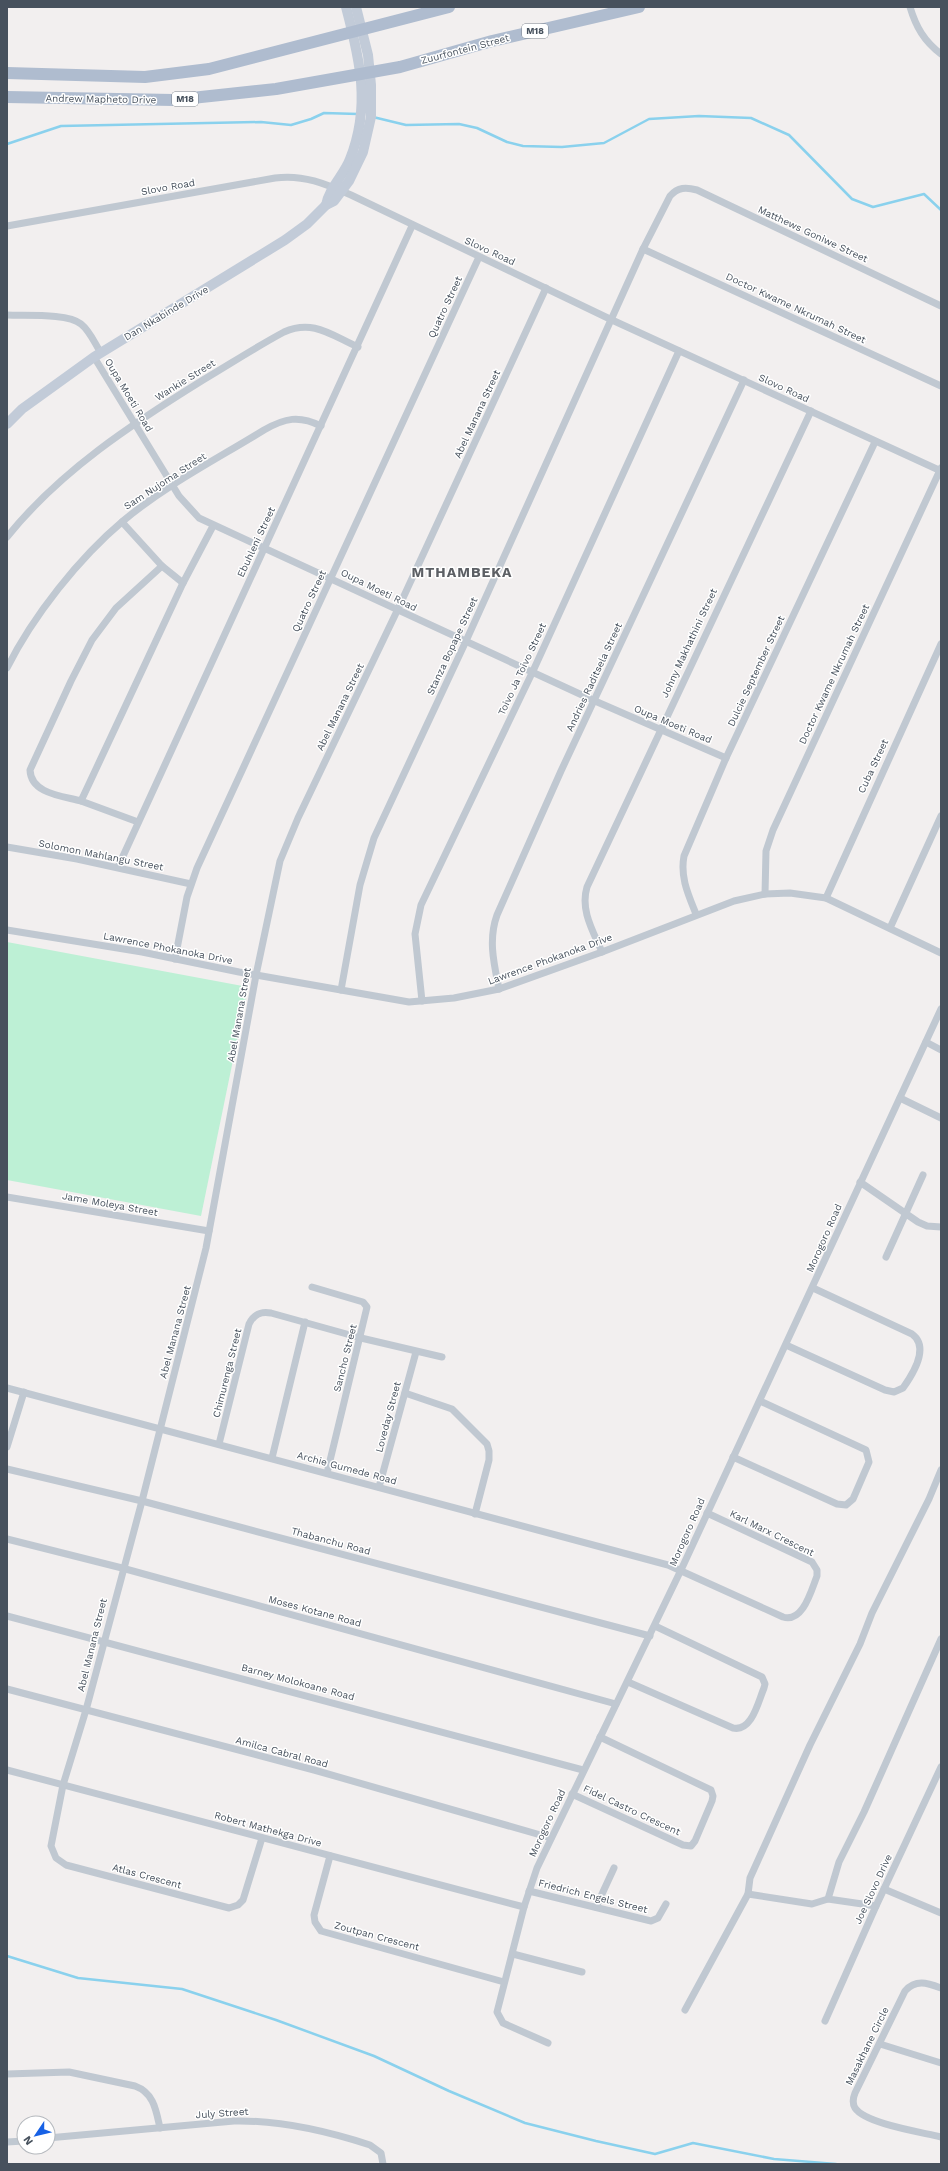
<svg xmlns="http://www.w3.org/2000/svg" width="948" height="2171" font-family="'Work Sans',sans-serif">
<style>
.green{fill:#bdf0d5}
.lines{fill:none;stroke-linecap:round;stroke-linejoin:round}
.stream{stroke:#8ad1ed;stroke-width:2.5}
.street{stroke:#c0c8d1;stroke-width:7}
.secondary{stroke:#c2cbd8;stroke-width:10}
.primary{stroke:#afbccf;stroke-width:12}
.labels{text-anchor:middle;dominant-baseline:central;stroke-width:3;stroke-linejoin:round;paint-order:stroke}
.shield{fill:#fff;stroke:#7e858e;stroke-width:1}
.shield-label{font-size:9px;font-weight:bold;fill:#47515d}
.street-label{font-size:10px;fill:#47515d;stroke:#fff}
.district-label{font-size:14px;font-weight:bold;letter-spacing:1px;fill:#5c5f64;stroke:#fff}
</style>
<rect width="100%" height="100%" fill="#f2efef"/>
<polygon class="green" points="7,942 248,987 201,1216 7,1180"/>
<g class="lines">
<g class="stream">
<polyline points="373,117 406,125 459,124 477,128 507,142 523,146 562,147 604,143 649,119 699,116 751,118 789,135 852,199 873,207 924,194 941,210"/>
<polyline points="7,144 61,126 261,122 291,125 311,119 324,113 358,114"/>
<polyline points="7,1956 78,1978 182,1989 276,2020 374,2056 449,2091 525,2123 596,2141 655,2154 693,2143 774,2159 836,2164"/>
</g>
<g class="street">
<path d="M910 7C916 27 924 41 941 54"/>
<path d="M7 226 275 178C303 174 326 184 351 195L612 320 941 471"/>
<polyline points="643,249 941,386"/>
<path d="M7 315C25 316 68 313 81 324 90 331 95 344 101 353"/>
<polyline points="94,357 179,496 199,518 595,701 726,758"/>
<polyline points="122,522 162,566 183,583"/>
<path d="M7 537C60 471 132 424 203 380 230 364 256 347 284 332 313 319 331 335 358 347"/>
<path d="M7 668C33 616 79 558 123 521 166 485 217 459 264 430 285 418 299 415 321 426"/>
<path d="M81 801C63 796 31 794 30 770L71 681 92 640 116 608 162 566"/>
<polyline points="138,822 81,801 183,583 213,526"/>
<polyline points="7,847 77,859 191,884"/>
<polyline points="118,867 412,226"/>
<polyline points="765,894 766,851 773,830 941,468"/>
<polyline points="826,898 941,644"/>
<path d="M696 914C688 894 680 877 684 856L726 758 875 442"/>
<polyline points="890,928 941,816"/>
<polyline points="7,930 142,952 239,972 409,1002 454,998 499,989 602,952 734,901 765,894 790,893 826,898 941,953"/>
<path d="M602 952C593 931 580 910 587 887L811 411"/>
<polyline points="175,959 187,897 197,868 479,257"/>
<path d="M499 989C494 964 488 940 497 915L561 771 744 380"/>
<path d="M341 990 360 885 374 838 466 641 643 249 670 196C678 187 686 187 697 190L941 306"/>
<polyline points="422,1001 415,934 421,905 533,671 679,351"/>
<polyline points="926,1042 941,1050"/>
<polyline points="900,1098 941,1118"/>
<polyline points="860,1182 918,1222 927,1226 941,1227"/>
<polyline points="7,1197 209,1231"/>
<polyline points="886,1257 923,1175"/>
<polyline points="312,1287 363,1302 367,1307 327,1473"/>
<path d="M786 1345 885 1390 894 1392 903 1388C913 1374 930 1347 912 1334L813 1288"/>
<path d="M7 1388 668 1565 783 1617C803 1623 811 1591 817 1576V1570L812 1562 707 1513"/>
<polyline points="405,1393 452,1409 487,1444 489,1451 489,1460 475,1514"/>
<path d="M219 1444 249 1324C254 1314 261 1311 271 1313L361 1338 442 1357"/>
<polyline points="7,1447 24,1392"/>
<polyline points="733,1457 837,1504 846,1505 853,1499 869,1462 866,1450 760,1401"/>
<polyline points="272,1458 305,1322"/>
<polyline points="7,1469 142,1501 650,1636"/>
<polyline points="379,1487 416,1352"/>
<polyline points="7,1539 122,1568 616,1704"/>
<polyline points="7,1616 583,1770"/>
<path d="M628 1682 733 1728C752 1732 758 1702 764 1688L765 1684 762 1677 655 1626"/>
<polyline points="7,1689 314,1770 551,1838"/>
<polyline points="7,1770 524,1907"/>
<polyline points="572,1794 683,1845 691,1846 695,1841 712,1801 713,1796 711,1790 600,1737"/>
<polyline points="262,1838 243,1900 238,1905 229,1908 66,1865 56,1858 51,1846 63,1785 86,1710 142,1501 206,1248 256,975 280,861 298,818 397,611 546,288"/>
<polyline points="330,1856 314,1915 315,1922 321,1931 504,1982"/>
<polyline points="884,1889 941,1913"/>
<polyline points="529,1891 651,1921 658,1918 666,1904"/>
<polyline points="748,1894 812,1904 828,1899"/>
<polyline points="876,1906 828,1899 839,1862 864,1812 941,1639"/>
<polyline points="596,1907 614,1868"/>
<polyline points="513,1954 582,1972"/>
<path d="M941 1988C927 1983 916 1979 905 1991L855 2093C853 2098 852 2103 855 2108 866 2124 921 2132 941 2137"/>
<polyline points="685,2010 748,1894 750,1878 810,1745 860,1644 872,1613 929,1499 941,1470"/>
<polyline points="825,2021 876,1906 941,1767"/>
<polyline points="548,2043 503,2023 497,2012 524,1907 537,1868 681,1570 941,1009"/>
<polyline points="880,2044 941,2063"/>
<path d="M7 2074 69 2072 135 2086C154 2093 156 2110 160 2128"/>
<path d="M48 2138 234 2121C280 2120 327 2131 370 2145L381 2153 383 2164"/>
<polyline points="7,2142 24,2141"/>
</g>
<g class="secondary">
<path d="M326 205C329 188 344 175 350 159 371 106 360 60 346 7"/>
<polyline points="7,424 22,409 94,357 285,240 307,224 326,205 334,201 349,181 363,152 371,117 371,85 368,55 356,7"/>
</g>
<g class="primary">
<polyline points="7,73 145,77 209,69 449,7"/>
<polyline points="7,97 173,100 276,89 400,67 492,41 639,7"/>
</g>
</g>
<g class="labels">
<g class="shield">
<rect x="522" y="24" width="26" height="14" rx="3"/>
<rect x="172" y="92" width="26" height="14" rx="3"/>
</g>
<g class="shield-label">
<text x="535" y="31">M18</text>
<text x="185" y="99">M18</text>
</g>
<g class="street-label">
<text transform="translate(465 49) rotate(-15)">Zuurfontein Street</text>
<text transform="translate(101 99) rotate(1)">Andrew Mapheto Drive</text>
<text transform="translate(168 187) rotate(-10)">Slovo Road</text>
<text transform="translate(813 234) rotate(25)">Matthews Goniwe Street</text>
<text transform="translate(490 251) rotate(25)">Slovo Road</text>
<text transform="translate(445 307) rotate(-65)">Quatro Street</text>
<text transform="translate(796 308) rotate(25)">Doctor Kwame Nkrumah Street</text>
<text transform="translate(166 313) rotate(-31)">Dan Nkabinde Drive</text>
<text transform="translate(185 380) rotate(-32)">Wankie Street</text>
<text transform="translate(784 388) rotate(25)">Slovo Road</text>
<text transform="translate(129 395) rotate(59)">Oupa Moeti Road</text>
<text transform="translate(477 414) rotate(-65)">Abel Manana Street</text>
<text transform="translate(165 481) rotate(-33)">Sam Nujoma Street</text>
<text transform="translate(256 542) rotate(-65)">Ebuhleni Street</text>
<text transform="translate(379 590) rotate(26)">Oupa Moeti Road</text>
<text transform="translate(309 601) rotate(-65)">Quatro Street</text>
<text transform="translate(689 643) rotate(-65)">Johny Makhathini Street</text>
<text transform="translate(452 646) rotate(-65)">Stanza Bopape Street</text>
<text transform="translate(522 669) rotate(-65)">Toivo Ja Toivo Street</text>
<text transform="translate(756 671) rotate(-65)">Dulcie September Street</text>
<text transform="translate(834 674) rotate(-65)">Doctor Kwame Nkrumah Street</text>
<text transform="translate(594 677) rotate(-65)">Andries Raditsela Street</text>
<text transform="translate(340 707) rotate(-64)">Abel Manana Street</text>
<text transform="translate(673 724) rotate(23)">Oupa Moeti Road</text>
<text transform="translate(873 766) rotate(-65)">Cuba Street</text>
<text transform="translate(101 855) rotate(11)">Solomon Mahlangu Street</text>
<text transform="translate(168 948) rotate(11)">Lawrence Phokanoka Drive</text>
<text transform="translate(550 959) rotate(-20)">Lawrence Phokanoka Drive</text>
<text transform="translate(239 1015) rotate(-80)">Abel Manana Street</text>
<text transform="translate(110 1204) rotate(10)">Jame Moleya Street</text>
<text transform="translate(824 1238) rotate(-66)">Morogoro Road</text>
<text transform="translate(175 1332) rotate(-75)">Abel Manana Street</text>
<text transform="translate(345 1358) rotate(-76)">Sancho Street</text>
<text transform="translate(227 1373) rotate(-76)">Chimurenga Street</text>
<text transform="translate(388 1417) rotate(-75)">Loveday Street</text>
<text transform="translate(347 1468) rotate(15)">Archie Gumede Road</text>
<text transform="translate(687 1532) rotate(-66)">Morogoro Road</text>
<text transform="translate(772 1533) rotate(26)">Karl Marx Crescent</text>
<text transform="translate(331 1541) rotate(15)">Thabanchu Road</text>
<text transform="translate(315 1611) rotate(15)">Moses Kotane Road</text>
<text transform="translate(92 1645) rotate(-76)">Abel Manana Street</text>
<text transform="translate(298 1682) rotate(15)">Barney Molokoane Road</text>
<text transform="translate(282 1752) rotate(15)">Amilca Cabral Road</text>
<text transform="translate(632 1810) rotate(25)">Fidel Castro Crescent</text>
<text transform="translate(547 1823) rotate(-65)">Morogoro Road</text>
<text transform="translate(268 1829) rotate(15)">Robert Mathekga Drive</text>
<text transform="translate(147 1876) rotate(15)">Atlas Crescent</text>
<text transform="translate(873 1889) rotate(-65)">Joe Slovo Drive</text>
<text transform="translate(593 1896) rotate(14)">Friedrich Engels Street</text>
<text transform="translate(377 1936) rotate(15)">Zoutpan Crescent</text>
<text transform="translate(867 2046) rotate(-64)">Masakhane Circle</text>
<text transform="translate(222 2113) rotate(-4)">July Street</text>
</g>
<g class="district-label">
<text x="462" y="572">MTHAMBEKA</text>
</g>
</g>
<rect width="948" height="2171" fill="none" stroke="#47515d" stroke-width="16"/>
<g transform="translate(36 2135) rotate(235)"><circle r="19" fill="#ffffff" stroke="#b5b9be"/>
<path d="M0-3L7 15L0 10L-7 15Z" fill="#1761e5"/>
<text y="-6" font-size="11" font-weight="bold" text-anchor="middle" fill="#47515d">N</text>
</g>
</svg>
